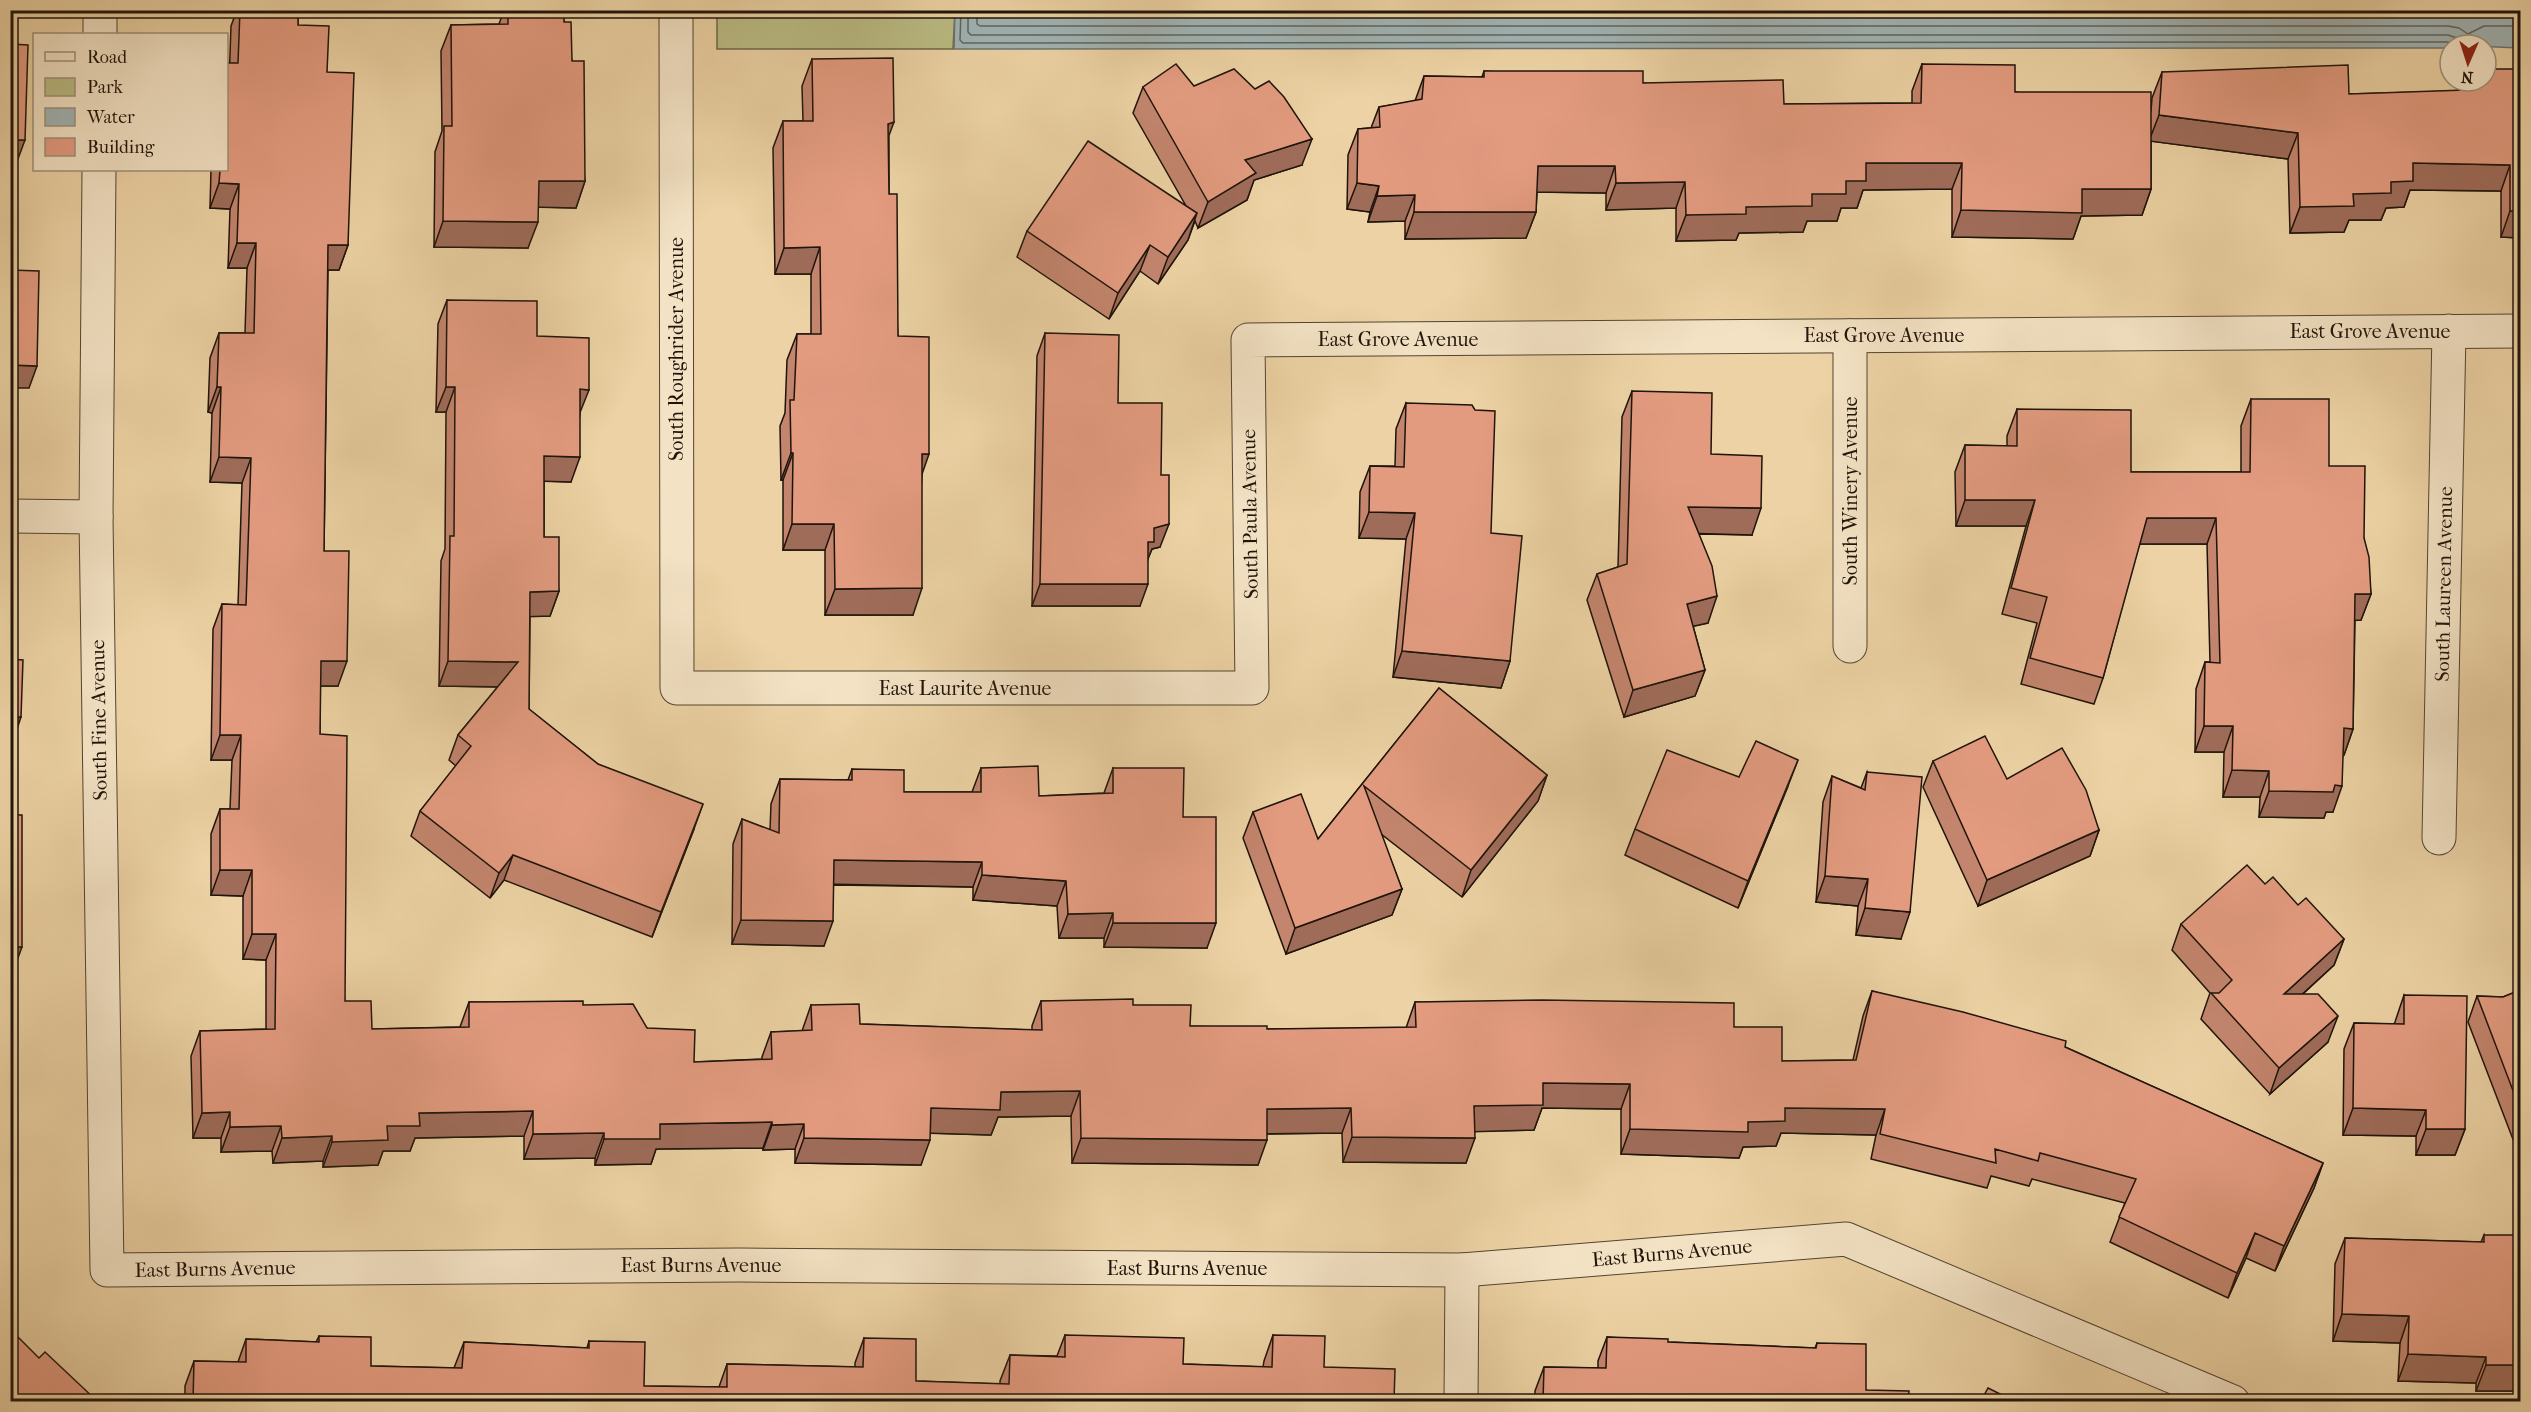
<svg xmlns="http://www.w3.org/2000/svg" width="2531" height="1412" font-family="'IM FELL French Canon',serif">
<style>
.green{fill:#babb84;stroke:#6c6847;stroke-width:1.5}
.water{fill:#a0b4b4;stroke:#6c7470;stroke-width:1.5}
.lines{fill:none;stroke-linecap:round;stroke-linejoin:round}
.shore{stroke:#60645f;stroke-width:1.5}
.street-casing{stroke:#524430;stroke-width:35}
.street{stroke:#f3e2c4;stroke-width:33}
.wall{fill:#c3856e;stroke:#1f140a;stroke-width:1.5}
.shaded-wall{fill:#9f6c5a;stroke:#1f140a;stroke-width:1.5}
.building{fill:#e39b80;stroke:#1f140a;stroke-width:1.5}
.labels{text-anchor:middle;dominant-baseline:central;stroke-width:5;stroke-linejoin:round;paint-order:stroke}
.street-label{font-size:20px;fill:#1f140a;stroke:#f3e2c4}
</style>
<rect width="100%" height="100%" fill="#ecd2a4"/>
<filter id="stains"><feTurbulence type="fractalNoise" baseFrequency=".00333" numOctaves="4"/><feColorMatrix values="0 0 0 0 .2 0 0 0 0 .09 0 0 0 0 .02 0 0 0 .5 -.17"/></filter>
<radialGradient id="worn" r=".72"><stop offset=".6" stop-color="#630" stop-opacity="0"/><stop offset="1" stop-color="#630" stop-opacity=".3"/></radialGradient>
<polygon class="green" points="717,11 955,11 953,49 717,49"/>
<polygon class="water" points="955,10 2520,10 2520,48 2450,45 2450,48 954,49"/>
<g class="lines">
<g class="shore">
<polyline points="961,10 960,40 963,43 2448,42 2454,45"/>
<polyline points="968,10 968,32 971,35 2448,35 2457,38 2463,45"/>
<polyline points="977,10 977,24 980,26 2448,26 2459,28 2468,34 2484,26 2520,26"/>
</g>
<defs>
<g id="street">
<polyline points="676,10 677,688 1252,688 1248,340 2520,331"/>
<polyline points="100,34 100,10"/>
<polyline points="99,170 96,517 107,1270 739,1265 1462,1270 1846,1239 2233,1402"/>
<polyline points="10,516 96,517"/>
<polyline points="1850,646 1850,336"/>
<polyline points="2439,838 2449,331"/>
<polyline points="1461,1402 1462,1270"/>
</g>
</defs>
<use href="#street" class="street-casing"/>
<use href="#street" class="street"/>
</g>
<g class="wall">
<polygon points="237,10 298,10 298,25 327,72 348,245 339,270 328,270 324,551 338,686 320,686 320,734 345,1001 372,1029 460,1027 469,1002 583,1005 647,1028 694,1062 762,1059 762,1057 771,1032 802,1031 811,1005 860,1024 1032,1030 1032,1026 1041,1001 1133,1005 1190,1026 1267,1029 1406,1028 1415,1002 1734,1027 1782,1061 1853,1060 1863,1016 1872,991 2065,1047 2323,1163 2314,1188 2275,1271 2246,1258 2228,1298 2110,1242 2125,1203 2032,1179 2029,1186 1991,1176 1987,1188 1871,1159 1876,1135 1781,1133 1776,1146 1743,1147 1739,1158 1621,1154 1621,1109 1542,1108 1534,1130 1475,1131 1466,1163 1343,1162 1342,1133 1267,1134 1258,1165 1072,1163 1071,1116 998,1117 991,1135 930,1133 921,1165 795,1163 795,1149 763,1150 763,1148 656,1149 651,1164 595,1165 595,1158 524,1159 524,1136 415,1138 410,1151 383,1151 378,1165 323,1167 323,1161 273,1163 272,1151 221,1152 221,1138 193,1138 191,1056 200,1031 266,1029 266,960 243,959 243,896 211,895 211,834 220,809 230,809 232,760 211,760 213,629 222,604 238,605 242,483 210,482 212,413 208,412 210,358 219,333 245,333 247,268 228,268 230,209 210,208 211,170 226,170 231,26"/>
<polygon points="504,10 564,10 564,22 572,61 585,181 576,208 538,207 528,248 434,247 435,152 442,131 441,51 451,25 499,24"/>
<polygon points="812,59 889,137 889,194 898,336 922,474 913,615 825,615 825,550 783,550 783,480 781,480 780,426 785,413 787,360 797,334 811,334 811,274 775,274 773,148 783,121 803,121 802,86"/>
<polygon points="1922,64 2015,92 2151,111 2152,98 2162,72 2349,94 2457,91 2460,81 2486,81 2520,69 2520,238 2501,237 2501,191 2410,190 2404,207 2386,208 2381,220 2349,220 2344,232 2290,233 2288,159 2151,141 2151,189 2142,215 2081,216 2073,239 1952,237 1952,189 1863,190 1857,208 1841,208 1837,221 1807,221 1803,232 1739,233 1736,240 1676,241 1676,208 1606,210 1606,193 1537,192 1536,212 1526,238 1405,239 1405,221 1368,222 1370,212 1347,209 1348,155 1358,129 1371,128 1379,107 1415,101 1424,76 1482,77 1484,71 1643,83 1784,104 1912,103 1912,91"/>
<polygon points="1194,86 1302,165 1254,180 1247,200 1198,228 1195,221 1188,240 1158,284 1140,271 1109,319 1017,257 1027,231 1186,206 1133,113 1143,87"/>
<polygon points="447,300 537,336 580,414 571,482 544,481 544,537 559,591 550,616 530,616 529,709 598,764 694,829 652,937 504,880 490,898 411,836 420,811 456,766 449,760 458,735 498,687 439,686 441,561 445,549 446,412 436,412 438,324"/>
<polygon points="1045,333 1118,403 1160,547 1152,549 1148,558 1140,606 1032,606 1037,356"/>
<polygon points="1632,391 1711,454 1752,535 1699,534 1708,623 1693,626 1705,670 1695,696 1624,717 1587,600 1597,574 1618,567 1622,417"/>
<polygon points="2251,399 2329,466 2364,538 2371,594 2361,620 2355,620 2353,729 2344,755 2343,755 2333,812 2326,812 2324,818 2259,817 2260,797 2223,797 2224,752 2195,752 2196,689 2205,662 2210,662 2207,544 2139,544 2103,678 2094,704 2021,684 2037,623 2002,614 2026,526 1956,526 1955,472 1965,445 2007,446 2007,436 2017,409 2131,472 2241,472 2241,426"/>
<polygon points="1406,403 1491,533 1510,661 1501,688 1393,677 1406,539 1359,538 1360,492 1370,466 1395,466 1396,429"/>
<polygon points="1439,688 1547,775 1538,801 1462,897 1381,834 1402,889 1392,915 1286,954 1243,838 1253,812 1318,839"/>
<polygon points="1933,761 2007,779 2099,830 2090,856 1978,906 1923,787"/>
<polygon points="981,768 1039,796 1104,793 1113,768 1183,817 1207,948 1104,947 1104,938 1059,938 1057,906 973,900 973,887 833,885 824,946 732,944 733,844 742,819 770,830 771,804 780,779 848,780 852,769 904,792 972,792"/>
<polygon points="1867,772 1901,939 1856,935 1858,906 1816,902 1823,802 1832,776 1861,788"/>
<polygon points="1739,777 1788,786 1738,908 1625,855 1635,829"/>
<polygon points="2265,884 2344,939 2334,965 2303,994 2328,1042 2270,1094 2201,1019 2210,993 2172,950 2181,924"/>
<polygon points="2520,990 2520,1155 2519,1155 2468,1022 2477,996 2503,997"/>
<polygon points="2404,995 2465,1129 2455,1155 2416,1155 2416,1136 2343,1135 2344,1049 2354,1023 2394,1024 2395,1022"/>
<polygon points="2484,1235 2520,1391 2476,1391 2476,1383 2398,1381 2400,1343 2333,1341 2335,1264 2345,1238 2481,1242"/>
<polygon points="1065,1335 1183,1364 1263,1367 1264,1361 1273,1335 1324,1367 1394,1401 185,1401 185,1386 194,1361 238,1362 246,1339 316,1342 319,1336 371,1366 454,1368 464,1342 587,1348 589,1341 644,1386 719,1387 727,1364 855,1367 855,1363 864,1338 916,1381 1000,1384 1000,1381 1010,1355 1057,1356"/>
<polygon points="1607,1337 1668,1342 1815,1348 1817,1343 1866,1390 1908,1401 1535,1401 1535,1391 1544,1367 1598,1368 1598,1361"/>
</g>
<g class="shaded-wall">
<polygon points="2159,115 2298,133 2288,159 2149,141"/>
<polygon points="894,122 884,149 888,124"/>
<polygon points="1312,139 1302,165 1254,180 1247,200 1198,228 1208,202 1245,160"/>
<polygon points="10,140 25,140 15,167 10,166"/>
<polygon points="1866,163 1962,163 1952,189 1863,190 1857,208 1841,208 1837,221 1807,221 1803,232 1739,233 1736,240 1676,241 1686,215 1746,207 1812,194"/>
<polygon points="2413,163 2510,165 2501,191 2410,190 2404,207 2386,208 2381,220 2349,220 2344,232 2290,233 2300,207 2353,194"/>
<polygon points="1538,166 1615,166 1606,193 1529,192"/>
<polygon points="539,181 585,181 576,208 529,207"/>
<polygon points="1685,182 1676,208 1606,210 1616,183"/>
<polygon points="219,183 239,184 230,209 210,208"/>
<polygon points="1357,183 1379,186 1370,212 1347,209"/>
<polygon points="2082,189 2151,189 2142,215 2081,216 2073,239 1952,237 1961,210"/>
<polygon points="1415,195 1405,221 1368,222 1377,196"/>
<polygon points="2510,211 2520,211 2520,238 2501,237"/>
<polygon points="1414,212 1536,212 1526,238 1405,239"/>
<polygon points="1197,213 1188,240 1158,284 1168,257"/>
<polygon points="443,221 538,222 528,248 434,247"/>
<polygon points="237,243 256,243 247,268 228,268"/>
<polygon points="328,245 348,245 339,270 319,270"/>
<polygon points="1150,245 1140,271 1109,319 1118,293"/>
<polygon points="820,247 811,274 775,274 784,248"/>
<polygon points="10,365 37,366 29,388 10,388"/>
<polygon points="217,387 221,387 212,413 208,412"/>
<polygon points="446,387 455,387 446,412 436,412"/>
<polygon points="580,389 589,390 579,415"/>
<polygon points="791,453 793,453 783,480 781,480"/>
<polygon points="922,454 929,454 920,480"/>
<polygon points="544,456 580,457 571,482 535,481"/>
<polygon points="219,457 251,458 242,483 210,482"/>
<polygon points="1965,500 2035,500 2026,526 1956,526"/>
<polygon points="1688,507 1761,508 1752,535 1679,533"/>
<polygon points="1369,512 1415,513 1406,539 1359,538"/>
<polygon points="2147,518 2216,518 2207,544 2137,544"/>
<polygon points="792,524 834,524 825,550 783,550"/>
<polygon points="1169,524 1160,547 1152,549 1146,564 1148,542 1154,528"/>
<polygon points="1040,584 1148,584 1140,606 1032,606"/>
<polygon points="922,588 913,615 825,615 835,589"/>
<polygon points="559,591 550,616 521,617 530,592"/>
<polygon points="2355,594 2371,594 2361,620 2346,621"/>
<polygon points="1717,596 1708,623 1677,630 1687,604"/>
<polygon points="1402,651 1510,661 1501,688 1393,677"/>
<polygon points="321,661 347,661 338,686 312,686"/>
<polygon points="448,661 518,662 509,687 439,686"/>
<polygon points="1705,670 1695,696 1624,717 1633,690"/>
<polygon points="10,717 21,717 12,744 10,744"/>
<polygon points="2204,726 2233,726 2224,752 2195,752"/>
<polygon points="2344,728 2353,729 2344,755 2334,755"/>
<polygon points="220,735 241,735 232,760 211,760"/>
<polygon points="1798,760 1788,786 1738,908 1748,881"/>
<polygon points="2232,770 2269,771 2260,797 2223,797"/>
<polygon points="1547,775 1538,801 1462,897 1471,870"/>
<polygon points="2335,785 2342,786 2333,812 2326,812 2324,818 2259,817 2269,791"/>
<polygon points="703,804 694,829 652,937 661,912"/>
<polygon points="2099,830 2090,856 1978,906 1987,880"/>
<polygon points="513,855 504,880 490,898 499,873"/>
<polygon points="834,860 982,862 973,887 825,884"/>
<polygon points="220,870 252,870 243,896 211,895"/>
<polygon points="982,875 1066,881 1057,906 973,900"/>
<polygon points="1825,876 1868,879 1858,906 1816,902"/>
<polygon points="1402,889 1392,915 1286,954 1295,928"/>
<polygon points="1865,908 1910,912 1901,939 1856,935"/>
<polygon points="1113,913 1104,938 1059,938 1068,914"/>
<polygon points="741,920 833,921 824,946 732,944"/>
<polygon points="1113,923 1216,923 1207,948 1104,947"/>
<polygon points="252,934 276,934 266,960 243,959"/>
<polygon points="2344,939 2334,965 2274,1020 2284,994"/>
<polygon points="10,947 22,947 12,974 10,974"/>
<polygon points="2338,1016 2328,1042 2270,1094 2279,1068"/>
<polygon points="1543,1083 1630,1084 1621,1109 1542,1108 1534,1130 1465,1132 1474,1106"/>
<polygon points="1080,1091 1071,1116 998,1117 991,1135 922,1133 931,1108 1001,1092"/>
<polygon points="1351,1108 1342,1133 1258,1134 1267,1109"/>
<polygon points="1785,1108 1885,1109 1876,1135 1781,1133 1776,1146 1743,1147 1739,1158 1621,1154 1630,1129 1748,1122"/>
<polygon points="2353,1108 2426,1110 2416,1136 2343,1135"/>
<polygon points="533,1111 524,1136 415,1138 410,1151 383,1151 378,1165 323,1167 332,1142 419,1113"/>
<polygon points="230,1112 221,1138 193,1138 202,1113"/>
<polygon points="772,1122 763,1148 656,1149 651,1164 595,1165 604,1139 660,1124"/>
<polygon points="804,1124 795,1149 763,1150 772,1125"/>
<polygon points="281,1126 272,1151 221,1152 230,1127"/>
<polygon points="2426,1129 2465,1129 2455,1155 2416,1155"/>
<polygon points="604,1133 595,1158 524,1159 533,1134"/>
<polygon points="332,1136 323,1161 273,1163 282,1138"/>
<polygon points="1352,1137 1475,1138 1466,1163 1343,1162"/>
<polygon points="804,1138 930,1140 921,1165 795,1163"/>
<polygon points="1081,1138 1267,1140 1258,1165 1072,1163"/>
<polygon points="2323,1163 2314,1188 2275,1271 2284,1246"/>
<polygon points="2255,1233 2246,1258 2228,1298 2237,1273"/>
<polygon points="2342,1314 2409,1316 2400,1343 2333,1341"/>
<polygon points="2408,1354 2486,1357 2476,1383 2398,1381"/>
<polygon points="2486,1365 2520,1365 2520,1391 2476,1391"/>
</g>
<g class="building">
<polygon points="240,10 298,10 298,25 329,26 327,72 354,73 348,245 328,245 324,551 349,551 347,661 321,661 320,734 347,736 345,1001 371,1001 372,1029 469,1027 469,1002 583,1001 583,1005 633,1004 647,1028 695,1030 694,1062 772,1059 771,1032 812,1030 811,1005 859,1004 860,1024 1042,1030 1041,1001 1133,999 1133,1005 1191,1005 1190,1026 1267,1026 1267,1029 1416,1027 1415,1002 1542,1000 1734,1003 1734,1027 1782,1027 1782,1061 1856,1060 1872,991 1963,1012 2066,1041 2065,1047 2323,1163 2284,1246 2255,1233 2237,1273 2119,1217 2136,1179 2040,1153 2038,1161 1995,1149 1996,1163 1880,1134 1885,1109 1785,1108 1785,1121 1748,1122 1748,1132 1630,1129 1630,1084 1543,1083 1543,1105 1474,1106 1475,1138 1352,1137 1351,1108 1267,1109 1267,1140 1081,1138 1080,1091 1001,1092 1000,1110 931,1108 930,1140 804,1138 804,1124 772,1125 772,1122 660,1124 660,1139 604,1139 604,1133 533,1134 533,1111 419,1113 420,1126 387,1126 388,1140 332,1142 332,1136 282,1138 281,1126 230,1127 230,1112 202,1113 200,1031 275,1029 276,934 252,934 252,870 220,870 220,809 239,809 241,735 220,735 222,604 246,605 251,458 219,457 221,387 217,387 219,333 254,333 256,243 237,243 239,184 219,183 220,170 226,170 226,63 238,63"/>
<polygon points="508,10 564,10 564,22 571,22 572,61 584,61 585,181 539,181 538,222 443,221 444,126 452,126 451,25 508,24"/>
<polygon points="10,44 28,45 25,140 10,140"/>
<polygon points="893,58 894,122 888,124 889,194 897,194 898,336 929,337 929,454 922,454 922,588 835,589 834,524 792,524 793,453 791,453 790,400 794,400 797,334 821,334 820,247 784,248 783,121 813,121 812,59"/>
<polygon points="1176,64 1194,86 1234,69 1255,89 1269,81 1284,97 1312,139 1245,160 1256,173 1208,202 1143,87"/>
<polygon points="1922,64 2015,65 2015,92 2151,92 2151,189 2082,189 2082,213 1961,210 1962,163 1866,163 1866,181 1846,181 1846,194 1812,194 1812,206 1746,207 1746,214 1686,215 1685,182 1616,183 1615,166 1538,166 1536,212 1414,212 1415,195 1377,196 1379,186 1357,183 1358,129 1380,127 1379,107 1422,99 1424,76 1484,77 1484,71 1643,71 1643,83 1783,80 1784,104 1921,103"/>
<polygon points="2348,65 2349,94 2465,90 2465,81 2486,81 2486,69 2520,69 2520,211 2510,211 2510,165 2413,163 2413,181 2391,182 2391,193 2353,194 2354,206 2300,207 2298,133 2159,115 2162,72"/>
<polygon points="1088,141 1197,213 1168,257 1150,245 1118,293 1027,231"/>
<polygon points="10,270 39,271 37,366 10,365"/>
<polygon points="447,300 537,301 537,336 589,338 589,390 580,389 580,457 544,456 544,537 559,537 559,591 530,592 529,709 598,764 703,804 661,912 513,855 499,873 420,811 471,746 458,735 518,662 448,661 450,536 454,536 455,387 446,387"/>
<polygon points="1045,333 1119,335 1118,403 1162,403 1161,475 1169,475 1169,524 1154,528 1154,542 1148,542 1148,584 1040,584"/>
<polygon points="1632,391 1712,393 1711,454 1762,456 1761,508 1688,507 1712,566 1717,596 1687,604 1705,670 1633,690 1597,574 1627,564"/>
<polygon points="2251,399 2329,399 2329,466 2365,466 2364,538 2369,557 2371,594 2355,594 2353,729 2344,728 2342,786 2335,785 2333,792 2269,791 2269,771 2232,770 2233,726 2204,726 2205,662 2220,663 2216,518 2147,518 2103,678 2030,658 2047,597 2011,588 2035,500 1965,500 1965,445 2017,446 2017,409 2131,410 2131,472 2250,472"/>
<polygon points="1406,403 1472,405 1475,410 1495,411 1491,533 1522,536 1510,661 1402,651 1415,513 1369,512 1370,466 1404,467"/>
<polygon points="10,659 23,660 21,717 10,717"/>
<polygon points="1439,688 1547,775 1471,870 1364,786 1402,889 1295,928 1253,812 1301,794 1318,839"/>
<polygon points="1985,736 2007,779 2062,748 2086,790 2099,830 1987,880 1933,761"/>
<polygon points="1756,741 1798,760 1748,881 1635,829 1667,750 1739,777"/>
<polygon points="1038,766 1039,796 1113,793 1113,768 1184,768 1183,817 1216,817 1216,923 1113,923 1113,913 1068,914 1066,881 982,875 982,862 834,860 833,921 741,920 742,819 779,833 780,779 852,780 852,769 904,770 904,792 981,792 981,768"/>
<polygon points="1867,772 1922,777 1910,912 1865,908 1868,879 1825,876 1832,776 1865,790"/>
<rect x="10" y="815" width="12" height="132"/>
<polygon points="2247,865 2265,884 2273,877 2298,905 2306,898 2344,939 2284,994 2318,994 2338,1016 2279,1068 2211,993 2219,993 2232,980 2181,924"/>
<polygon points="2520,990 2520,1109 2477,996 2503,997"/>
<polygon points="2404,995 2467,996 2465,1129 2426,1129 2426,1110 2353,1108 2354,1023 2404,1024"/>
<polygon points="2484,1235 2520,1235 2520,1365 2486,1365 2486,1357 2408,1354 2409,1316 2342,1314 2345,1238 2484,1242"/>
<polygon points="10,1329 39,1358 45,1352 97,1401 10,1401"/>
<polygon points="1065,1335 1184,1338 1183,1364 1272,1367 1273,1335 1325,1336 1324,1367 1395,1369 1394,1401 193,1401 194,1361 246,1362 246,1339 319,1342 319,1336 371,1337 371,1366 462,1368 464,1342 589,1348 589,1341 645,1342 644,1386 727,1387 727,1364 863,1367 864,1338 916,1339 916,1381 1009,1384 1010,1355 1065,1357"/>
<polygon points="1607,1337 1668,1339 1668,1342 1816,1348 1817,1343 1866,1344 1866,1390 1909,1391 1908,1401 1543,1401 1544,1367 1606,1368"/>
<polygon points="1988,1388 2014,1401 1981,1401"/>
</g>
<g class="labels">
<g class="street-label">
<text x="2370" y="331">East Grove Avenue</text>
<text x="1884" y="335">East Grove Avenue</text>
<text x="1398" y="339">East Grove Avenue</text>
<text transform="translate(676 349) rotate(-90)">South Roughrider Avenue</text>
<text transform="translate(1850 491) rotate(-90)">South Winery Avenue</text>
<text transform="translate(1250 514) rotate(-91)">South Paula Avenue</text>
<text transform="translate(2444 584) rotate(-89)">South Laureen Avenue</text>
<text x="965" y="688">East Laurite Avenue</text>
<text transform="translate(99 720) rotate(-91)">South Fine Avenue</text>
<text transform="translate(1672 1253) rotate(-5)">East Burns Avenue</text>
<text x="701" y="1265">East Burns Avenue</text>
<text x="1187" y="1268">East Burns Avenue</text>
<text transform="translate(215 1269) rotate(-1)">East Burns Avenue</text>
</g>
</g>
<rect width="2531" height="1412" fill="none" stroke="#ecd2a4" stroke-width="36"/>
<rect x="12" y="12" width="2507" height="1388" fill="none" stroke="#1f140a" stroke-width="3"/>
<rect x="18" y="18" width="2495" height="1376" fill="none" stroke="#1f140a" stroke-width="1.5"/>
<rect x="33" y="33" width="195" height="138" fill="#f3e2c4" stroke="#9e907a" stroke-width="1.5"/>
<rect x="45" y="52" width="30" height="9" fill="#f3e2c4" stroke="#9e907a" stroke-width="1.5"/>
<text x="87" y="63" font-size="18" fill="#1f140a">Road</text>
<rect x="45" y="78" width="30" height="18" fill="#babb84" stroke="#9e907a" stroke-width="1.5"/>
<text x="87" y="93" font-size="18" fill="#1f140a">Park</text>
<rect x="45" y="108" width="30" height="18" fill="#a0b4b4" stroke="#9e907a" stroke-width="1.5"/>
<text x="87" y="123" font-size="18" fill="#1f140a">Water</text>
<rect x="45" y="138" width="30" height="18" fill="#e39b80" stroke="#9e907a" stroke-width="1.5"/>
<text x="87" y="153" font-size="18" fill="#1f140a">Building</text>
<g transform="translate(2468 63) rotate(183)"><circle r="28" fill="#f3e2c4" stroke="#9e907a" stroke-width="1.5"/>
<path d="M0-4.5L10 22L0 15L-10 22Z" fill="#8f2418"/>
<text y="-9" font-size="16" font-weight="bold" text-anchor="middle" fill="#1f140a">N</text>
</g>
<rect width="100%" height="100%" filter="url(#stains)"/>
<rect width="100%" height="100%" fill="url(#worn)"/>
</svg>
